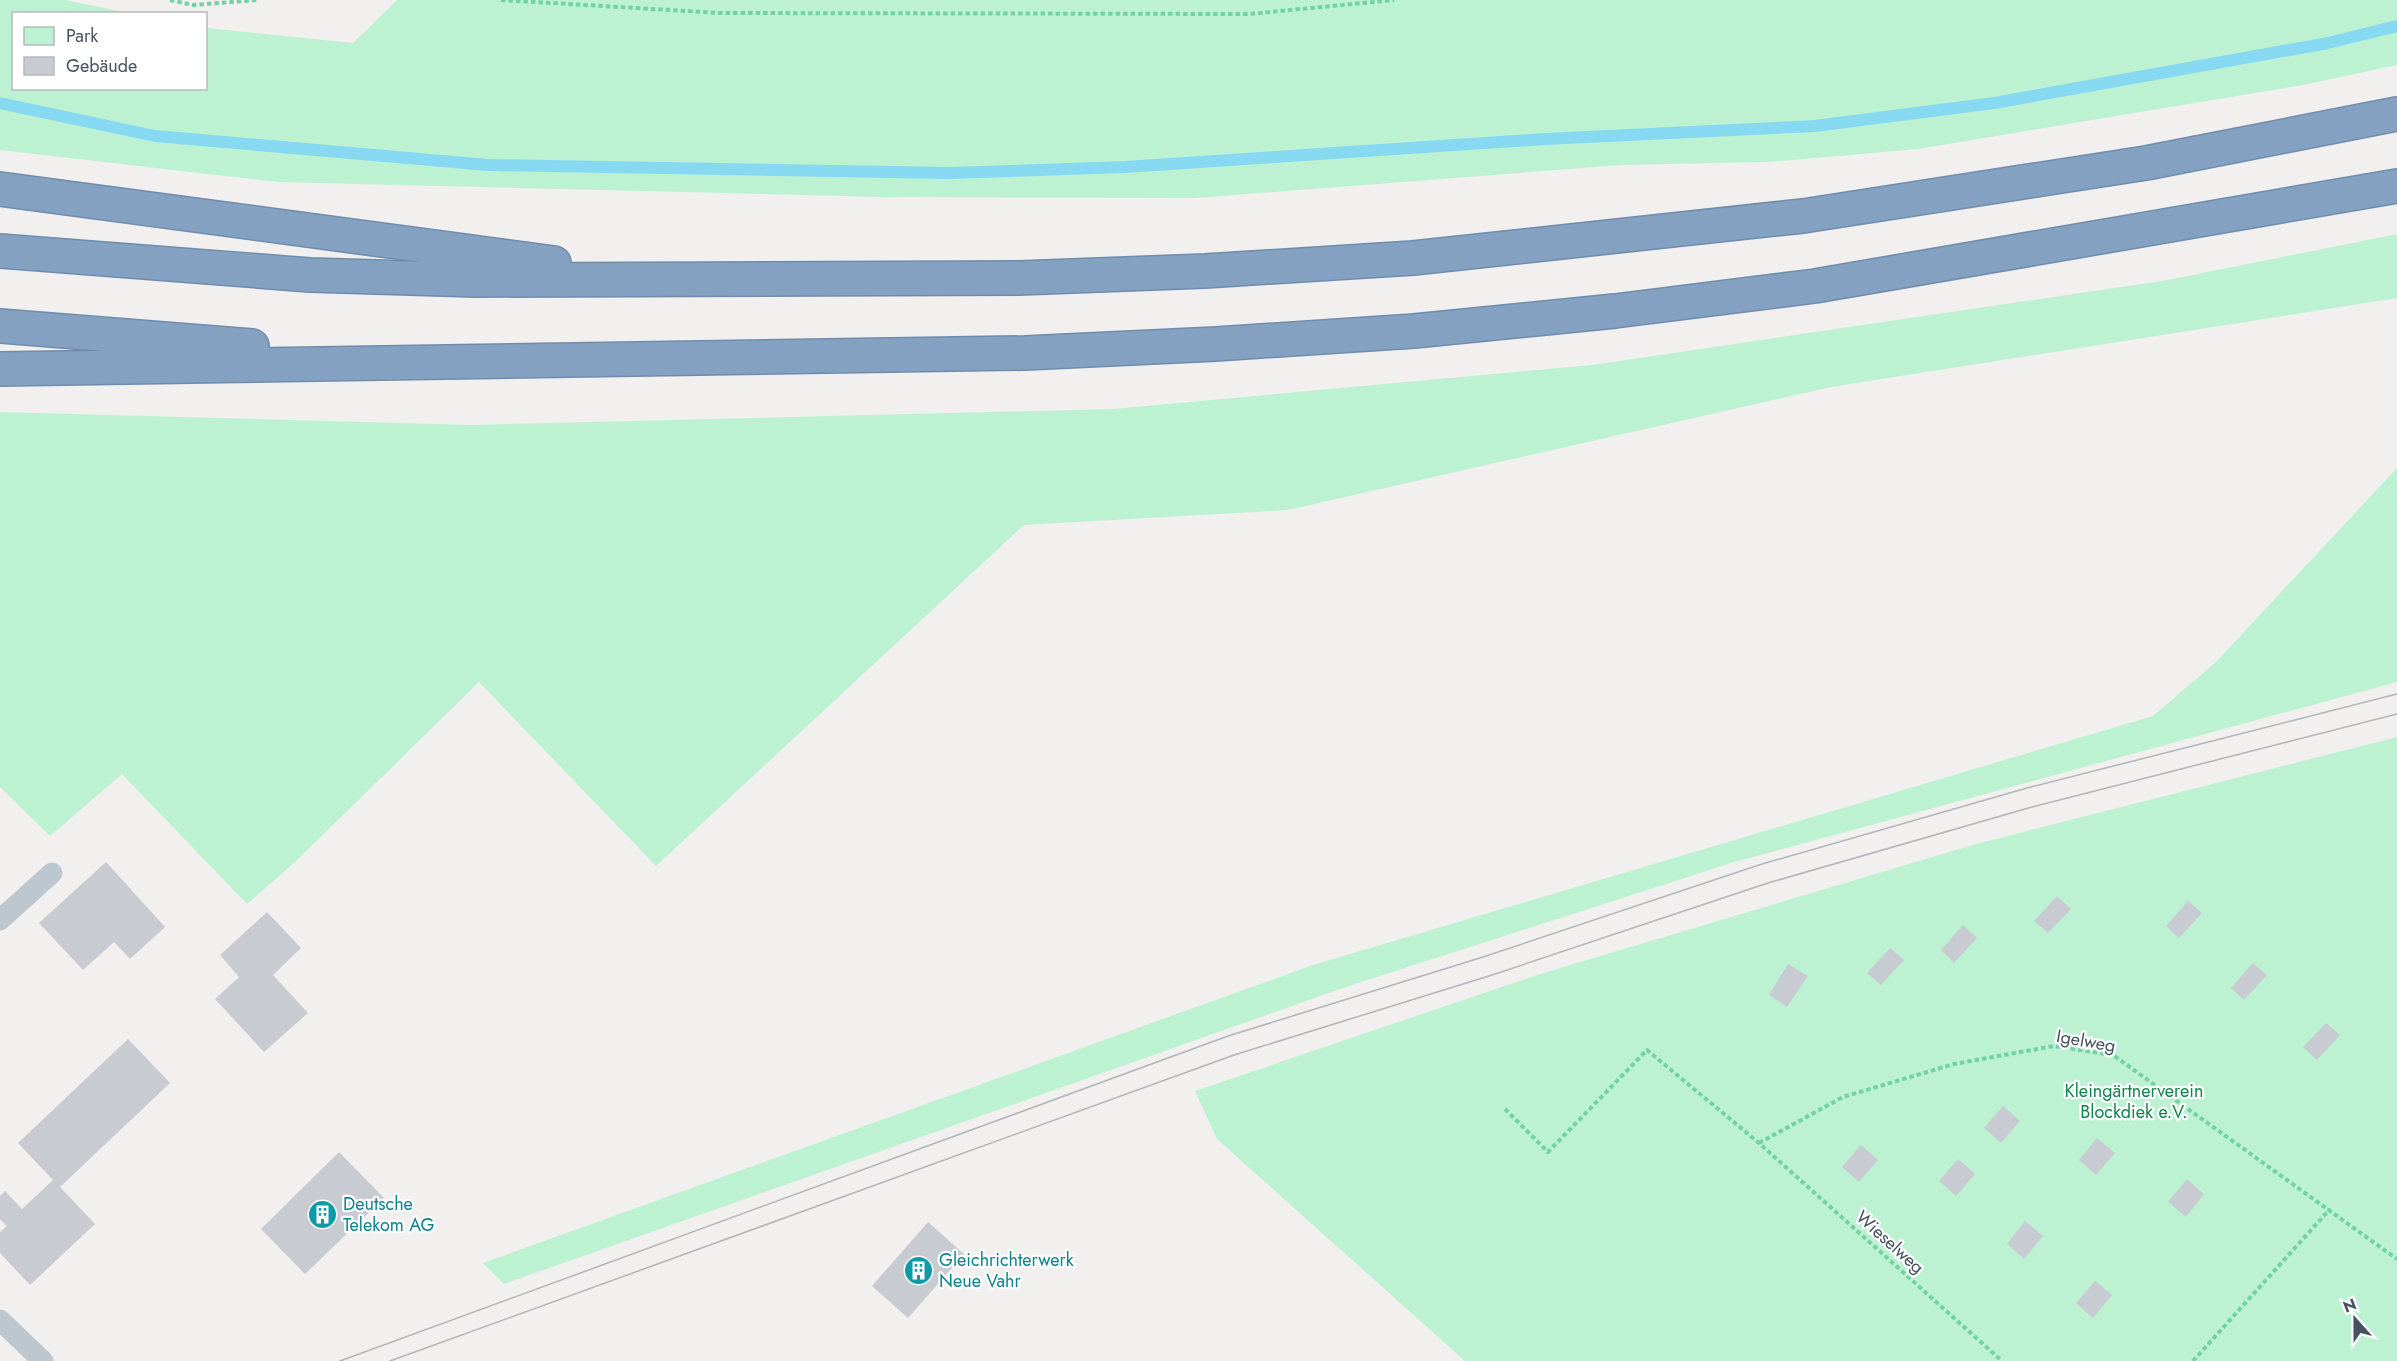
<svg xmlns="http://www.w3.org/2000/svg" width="2397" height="1361" font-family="Jost,sans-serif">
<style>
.green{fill:#bcf2d2}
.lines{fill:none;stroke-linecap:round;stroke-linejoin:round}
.stream{stroke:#87d9f1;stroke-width:12}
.building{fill:#c9cbd2}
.highway-casing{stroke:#708cad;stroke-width:36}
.path{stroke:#72d2a4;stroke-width:4;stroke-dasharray:4.5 3;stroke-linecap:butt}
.lane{stroke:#bcc7cf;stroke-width:21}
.highway{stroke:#85a1c1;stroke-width:33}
.tram{stroke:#b1b4ba;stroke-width:1.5}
.labels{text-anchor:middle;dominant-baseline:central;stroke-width:4.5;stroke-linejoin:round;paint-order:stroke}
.street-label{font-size:18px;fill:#46525e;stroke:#fff}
.park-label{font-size:18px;fill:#12844d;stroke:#fff}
.culture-label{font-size:18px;fill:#0d838f;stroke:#fff;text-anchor:start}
</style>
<rect width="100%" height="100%" fill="#f2efef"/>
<g class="green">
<polygon points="0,0 65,0 129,13 14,14 14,88 206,88 206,28 353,43 397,0 2397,0 2397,65 2303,85 1918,149 1768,162 1621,165 1196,198 882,197 277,182 0,150"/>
<polygon points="2397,234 2397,298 1831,387 1288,510 1024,525 656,866 479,682 295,862 247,904 122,774 50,836 0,787 0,412 472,425 1113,409 1592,365 2162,281"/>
<polygon points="2397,468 2397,682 1731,863 1349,986 504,1284 483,1263 1313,965 2153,716 2216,662"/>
<polygon points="2397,737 2397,1361 1465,1361 1217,1139 1195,1091 1540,974 1976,844"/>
</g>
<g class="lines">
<polyline class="stream" points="0,103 155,136 488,165 950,173 1125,167 1545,139 1815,126 1994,103 2328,43 2397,26"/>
</g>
<g class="building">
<polygon points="106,862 165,927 130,959 114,942 83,970 39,923"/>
<polygon points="2057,896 2071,909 2048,933 2034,921"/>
<polygon points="2188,901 2202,913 2179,938 2166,926"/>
<polygon points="267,912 301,948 273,975 308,1013 264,1052 215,999 239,977 220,955"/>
<polygon points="1963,925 1977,938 1954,963 1941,950"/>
<polygon points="1890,948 1904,960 1881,985 1867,973"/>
<polygon points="2253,963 2267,975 2244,1000 2231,988"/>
<polygon points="1788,964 1808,976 1787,1007 1769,995"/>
<polygon points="2326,1023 2340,1035 2317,1060 2303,1047"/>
<polygon points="128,1039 170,1083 60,1187 95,1224 30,1285 0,1253 0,1232 7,1226 0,1219 0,1196 5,1191 22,1209 53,1180 18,1143"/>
<polygon points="2003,1106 2020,1121 2001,1143 1984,1128"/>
<polygon points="2097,1138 2115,1153 2096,1175 2079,1160"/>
<polygon points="1861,1145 1878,1160 1859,1182 1842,1167"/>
<polygon points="339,1152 384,1198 305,1274 261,1229"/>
<polygon points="1958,1159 1975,1174 1956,1196 1939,1181"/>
<polygon points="2187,1179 2204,1194 2186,1217 2168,1202"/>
<polygon points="2025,1221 2043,1236 2024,1259 2007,1244"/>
<polygon points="928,1222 964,1254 908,1318 872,1286"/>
<polygon points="2095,1281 2112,1295 2093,1318 2076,1303"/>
</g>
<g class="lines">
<defs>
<g id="highway">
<polyline points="0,189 554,263"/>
<polyline points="0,251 310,275 476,280 1019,278 1205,271 1413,258 1803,216 2146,163 2397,114"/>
<polyline points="0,326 252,346"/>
<polyline points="0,369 1025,353 1216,344 1414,331 1615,311 1815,286 2397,186"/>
</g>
</defs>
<use href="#highway" class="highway-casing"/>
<g class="path">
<polyline points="170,0 193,5 257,0"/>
<polyline points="501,0 720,13 1249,14 1394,0"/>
<polyline points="1505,1109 1548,1152 1647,1050 1759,1143 2002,1361"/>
<polyline points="1759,1143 1843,1097 1954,1064 2054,1046 2113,1055 2397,1259"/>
<polyline points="2193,1361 2330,1209"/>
</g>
<g class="lane">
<polyline points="0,920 52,873"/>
<polyline points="0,1320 43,1361"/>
</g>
<use href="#highway" class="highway"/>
<g class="tram">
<polyline points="340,1361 1228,1036 1483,957 1762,864 2027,788 2397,694"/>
<polyline points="390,1361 1234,1055 1489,976 1768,883 2032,807 2397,714"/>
</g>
</g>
<defs>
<symbol id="building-disc" viewBox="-11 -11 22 22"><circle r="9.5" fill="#0f9aa8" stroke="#fff"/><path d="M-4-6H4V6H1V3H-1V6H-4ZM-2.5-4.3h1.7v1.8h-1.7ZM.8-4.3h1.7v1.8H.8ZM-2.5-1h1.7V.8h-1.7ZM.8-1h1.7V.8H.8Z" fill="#fff"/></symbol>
</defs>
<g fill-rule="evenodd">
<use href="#building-disc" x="306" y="1198" width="33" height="33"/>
<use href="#building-disc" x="902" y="1254" width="33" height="33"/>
</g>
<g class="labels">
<g class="street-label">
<text transform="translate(2086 1041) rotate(10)">Igelweg</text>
<text transform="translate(1890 1242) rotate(42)">Wieselweg</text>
</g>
<g class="park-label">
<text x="2134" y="1091">Kleingärtnerverein<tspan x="2134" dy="21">Blockdiek e.V.</tspan></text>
</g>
<g class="culture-label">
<text x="343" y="1204">Deutsche<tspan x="343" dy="21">Telekom AG</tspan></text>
<text x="939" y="1260">Gleichrichterwerk<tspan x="939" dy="21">Neue Vahr</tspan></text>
</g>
</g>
<rect x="12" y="12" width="195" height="78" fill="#ffffff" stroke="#b5babf" stroke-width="1.5"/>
<rect x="24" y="27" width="30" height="18" fill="#bcf2d2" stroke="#b5babf" stroke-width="1.5"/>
<text x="66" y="42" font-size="18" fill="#46525e">Park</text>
<rect x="24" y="57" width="30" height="18" fill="#c9cbd2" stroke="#b5babf" stroke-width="1.5"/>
<text x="66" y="72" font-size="18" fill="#46525e">Gebäude</text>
<g transform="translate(2355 1319) rotate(339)" stroke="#ffffff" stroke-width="4.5" paint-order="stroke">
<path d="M0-4.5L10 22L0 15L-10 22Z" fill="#46525e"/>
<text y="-9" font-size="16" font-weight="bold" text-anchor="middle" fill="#46525e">N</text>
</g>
</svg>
